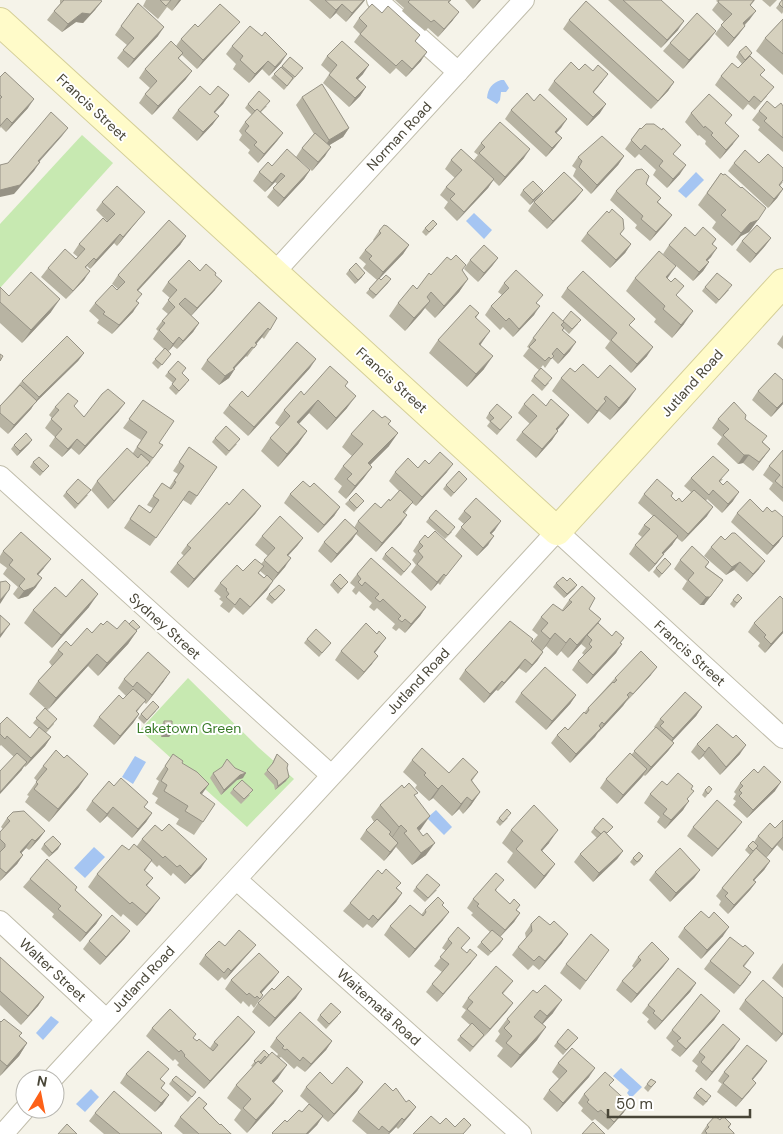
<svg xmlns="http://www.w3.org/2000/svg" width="783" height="1134" font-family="'DM Sans',sans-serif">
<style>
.green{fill:#c7e9b1}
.water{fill:#a5c5f2}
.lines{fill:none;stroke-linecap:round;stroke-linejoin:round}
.street-casing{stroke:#c0bdab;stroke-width:22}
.secondary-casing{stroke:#d5cf98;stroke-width:30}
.street{stroke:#fff;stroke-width:20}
.secondary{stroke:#fffbc9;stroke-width:28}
.wall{fill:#b8b4a3;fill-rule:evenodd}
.shaded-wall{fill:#969285}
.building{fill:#d6d1be;stroke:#969285}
.labels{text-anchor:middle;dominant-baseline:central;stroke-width:4;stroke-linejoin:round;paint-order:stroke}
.street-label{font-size:14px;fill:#484537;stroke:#fff}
.park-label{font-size:14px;fill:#3a7c29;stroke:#fff}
</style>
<rect width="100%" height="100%" fill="#f5f3e9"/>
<g class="green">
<polygon points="82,135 113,163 0,288 0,224"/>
<polygon points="188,678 258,747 294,779 247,827 140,730"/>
</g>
<g class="water">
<path d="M501 80H504L509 88 506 92H501L500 100 497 104 487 98C488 88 492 83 501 80Z"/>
<polygon points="696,172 704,180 686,198 678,191"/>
<polygon points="474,213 492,230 484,239 466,221"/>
<polygon points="135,756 146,762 133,784 122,777"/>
<polygon points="436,810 452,827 444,835 427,818"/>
<polygon points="94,847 105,857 85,878 74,868"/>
<polygon points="51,1016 59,1022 43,1040 36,1033"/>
<polygon points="621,1068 642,1087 631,1098 627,1093 629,1090 613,1076"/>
<polygon points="91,1089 99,1097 85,1112 76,1104"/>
</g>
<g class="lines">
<defs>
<g id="street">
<polyline points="377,0 458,72"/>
<polyline points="274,273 524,0"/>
<polyline points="0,476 331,775"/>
<polyline points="237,880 521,1134"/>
<polyline points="0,921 106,1019"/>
<polyline points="52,1079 557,531 783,738"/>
<polyline points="3,1134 25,1109"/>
</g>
<polyline id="secondary" points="0,22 557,531 783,283"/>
</defs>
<use href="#street" class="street-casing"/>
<use href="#secondary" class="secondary-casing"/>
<use href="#street" class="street"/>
<use href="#secondary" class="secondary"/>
</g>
<g class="wall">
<polygon points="60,0 100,0 95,10 83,23 76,22 62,32 47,20 54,11 60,4"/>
<polygon points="146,0 181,0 172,11 167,7 158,19 143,6"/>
<polygon points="309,0 365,0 346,22 336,13 330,19"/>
<polygon points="395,0 451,0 449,3 453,20 438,37 428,28 425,31 413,21 402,11 404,8"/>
<polygon points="465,0 481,0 473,9"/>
<polygon points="608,0 661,0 678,30 661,48"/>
<polygon points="717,0 755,0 751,5 750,19 745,25 739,34 728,47 715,34 724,22 712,10 718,2 716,1"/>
<polygon points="762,0 777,0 770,7"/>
<polygon points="783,0 783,12 782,14 776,8 779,4"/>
<polygon points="382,13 420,35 415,42 421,61 406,77 396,68 390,74 354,42 360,34 353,27 359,18"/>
<polygon points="783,19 783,75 756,51 765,38"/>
<polygon points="569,20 674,82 668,91 651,109 563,29"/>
<polygon points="121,26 158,36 128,68 117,58 127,45 115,35"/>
<polygon points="198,27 233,30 197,69 182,55 179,58 186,79 152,115 139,103 145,94 150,88 139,78 145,69 176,46 181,39"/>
<polygon points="710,39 683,69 663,51 670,43"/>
<polygon points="232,46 281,63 269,76 262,69 249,83 233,69 236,64 226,54"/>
<polygon points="739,52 752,53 749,58 742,64 736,57"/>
<polygon points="327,56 363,74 358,79 366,87 360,96 349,107 323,83 330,73 321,65"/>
<polygon points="290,57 303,68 284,90 271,78"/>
<polygon points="738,68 761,76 767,96 755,110 748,104 743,110 715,85 721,76"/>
<polygon points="579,70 602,82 594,92 600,113 587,126 548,90 554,81"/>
<polygon points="0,77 28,108 6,132 1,127 0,128"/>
<polygon points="210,95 229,95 223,104 215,112 213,124 197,141 172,118 178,110"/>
<polygon points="302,97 349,128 343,137 329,145 325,156 312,171 296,157 302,148 314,134 296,105"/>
<polygon points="534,101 567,119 556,133 562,138 555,147 546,157 505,119 511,110"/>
<polygon points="248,104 267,106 261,112 283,133 277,141 258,163 248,153 250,150 239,140 242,135 239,131 245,122 252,115 245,108"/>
<polygon points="783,106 783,152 758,130 760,127 752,120 759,111 775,108"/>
<polygon points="691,113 726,124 733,144 720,159 705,144 706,141 699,135 698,136 685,122"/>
<polygon points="640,128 680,174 667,188 653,175 656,170 639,154 635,158 625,149"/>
<polygon points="481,143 524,158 499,186 493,180 488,188 457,221 444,208 448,202 440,195 446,187 455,178 445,169 451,160 474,160 478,155 474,152"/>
<polygon points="624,156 618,165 591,194 573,176 576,169 572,166 578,157"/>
<polygon points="734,163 759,163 783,182 780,186 783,189 777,198 768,208 728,171"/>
<polygon points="272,166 310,170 304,179 278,207 267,197 277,184 275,182 265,192 253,181 259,172"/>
<polygon points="721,173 766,208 749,232 741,236 732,246 712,228 716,222 698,205"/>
<polygon points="646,184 661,198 658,202 672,215 665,224 650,241 635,228 637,225 610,200 616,191"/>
<polygon points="523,190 543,191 540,195 530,205 520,195"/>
<polygon points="576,199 547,229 528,211 534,202"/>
<polygon points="102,202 138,220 117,246 114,243 90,269 87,266 86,268 84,280 66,299 41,277 48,268 76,259 78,257 73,253 79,244 108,222 96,210"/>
<polygon points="425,228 434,228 426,236 422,232"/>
<polygon points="624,229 620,234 631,244 625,253 610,268 581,241 587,233"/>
<polygon points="379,231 409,245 403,254 379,279 388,283 373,299 366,293 377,280 363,268 366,264 359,258 365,250 374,241 373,240"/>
<polygon points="186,236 180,245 138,291 137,302 133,312 112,334 97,323 99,320 89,311 95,303 118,289 112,284 118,275"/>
<polygon points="695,236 716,239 713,244 711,257 707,261 709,262 703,271 693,281 663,254 669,245"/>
<polygon points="771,238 765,246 750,263 736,250 742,241"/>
<polygon points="498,258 492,266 478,282 464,269 470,260"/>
<polygon points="349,270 362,277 355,284 346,274"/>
<polygon points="462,270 468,279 459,292 435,318 425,308 421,313 405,331 389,316 398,303 417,289 431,275"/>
<polygon points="200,271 215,275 215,290 191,316 199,323 193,332 177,349 173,346 168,351 171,354 158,369 152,363 164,349 153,339 158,331 156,329 162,321 168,314 162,309 170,298 162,291 168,282"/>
<polygon points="635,278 667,278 684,324 672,338 654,322 656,319 626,291"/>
<polygon points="504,283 537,304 534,315 513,337 503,327 500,330 485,315 491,306 502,295 498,292"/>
<polygon points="0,287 9,296 51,312 22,343 0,323"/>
<polygon points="705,287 729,290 716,304 702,291"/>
<polygon points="567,288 630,326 647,356 631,373 605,348 610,341 561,297"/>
<polygon points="259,302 270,330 264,339 262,337 256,344 257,344 247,357 246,356 234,369 229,378 219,385 201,369 207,360"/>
<polygon points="479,313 476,318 481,345 484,369 467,387 429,353 438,340"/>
<polygon points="563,321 578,324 569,334 564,329 563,330 570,351 558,364 552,358 545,368 543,365 539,370 523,356 529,348 527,347 533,338"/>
<polygon points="783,335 783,349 777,344"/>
<polygon points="84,353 78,361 34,404 31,409 8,434 0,427 0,406 22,381"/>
<polygon points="310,368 248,436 223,413 229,405"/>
<polygon points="168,372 182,373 186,384 176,395 169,388 173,383 165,376"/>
<polygon points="575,372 598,378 627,402 610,420 599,411 588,424 552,391 561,378"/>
<polygon points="534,376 549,383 542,391 531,381"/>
<polygon points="783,380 783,404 771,417 752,400 758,391"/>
<polygon points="346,386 347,408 327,430 309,413 299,424 307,431 298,444 278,467 261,451 270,438 280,427 275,423 284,410 304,395"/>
<polygon points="143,400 159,443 163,445 147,467 146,466 108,509 91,490 97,481 133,453 141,440 123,428"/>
<polygon points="524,404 546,406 569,415 557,430 558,431 552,440 536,458 516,440 522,432 530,424 518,413"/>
<polygon points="55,407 74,407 84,417 119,411 79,455 71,448 62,457 49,446 55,437 45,428 52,418 49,415"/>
<polygon points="489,413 509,421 497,435 487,426 490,422 486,418"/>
<polygon points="382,418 391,421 389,424 389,446 370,465 372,467 363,479 346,499 338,492 342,486 334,479 343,466 352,456 342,447 351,434"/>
<polygon points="718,419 745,419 763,442 770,449 753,471 743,463 738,464 717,444 722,437 712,428"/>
<polygon points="215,438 237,444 226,456 212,442"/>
<polygon points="32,440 29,444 17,456 11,449 14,445"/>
<polygon points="189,447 217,467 191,505 183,500 150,546 124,528 139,505 150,513 153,508 147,505 162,483 169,488 178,474 173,471"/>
<polygon points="783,450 783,502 769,489 773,483 763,475 769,466"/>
<polygon points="33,462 49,466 40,476 30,467"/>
<polygon points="429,464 447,472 416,506 412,503 405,513 401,524 376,552 356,534 352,540 331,563 318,551 324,542 354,528 358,521 381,508 390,501 399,491 389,481 395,472 418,468"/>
<polygon points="691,478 723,479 720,482 733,501 722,513 707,499 706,501 707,516 682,542 677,538 672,545 663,554 657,563 649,572 629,554 635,545 642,537 638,534 644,525 653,516 638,503 644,494 673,493 671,496 676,501 682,502 691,492 684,486"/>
<polygon points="467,479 451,497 443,489 446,485"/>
<polygon points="310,487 340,507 334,516 318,533 284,503 290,494"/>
<polygon points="66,492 88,495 75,509 63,496"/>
<polygon points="349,500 364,501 354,512 345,504"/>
<polygon points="229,505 261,506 255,514 188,588 170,572 177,563 184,556 181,553 187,545"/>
<polygon points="464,511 495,530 491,534 488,545 477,556 455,536 464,524 458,519"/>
<polygon points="763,512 772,512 779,542 767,555 731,522 737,513"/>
<polygon points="429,518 452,532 445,539 426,522"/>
<path d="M262 536 303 538 297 546 288 556 285 567 273 581 267 590 243 615 234 607 229 613 220 606 223 602 219 599 221 597 214 591 220 583 243 571 261 564 268 556 255 545ZM260 571 266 576 264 578 259 573Z"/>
<polygon points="428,538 455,564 440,585 438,583 431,591 411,572 416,565 412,560 416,554 413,551 419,542"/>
<polygon points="711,547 759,569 747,582 734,570 726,575 704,556"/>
<polygon points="3,551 44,568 38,575 36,587 28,596 18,599 13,594 18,587 3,574 7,568 0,563 0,556"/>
<polygon points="385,554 408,568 401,576 382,559"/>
<polygon points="680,560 709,562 706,567 723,580 704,605 700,605 682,589 687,581 674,569"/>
<polygon points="671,564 659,578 653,572 656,568"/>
<polygon points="357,574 426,607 420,616 405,633 399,628 396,631 392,628 395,624 377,608 374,611 369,607 372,603 359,591 356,595 352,591 355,587 350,583"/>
<polygon points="333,581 348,582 338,594 330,585"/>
<polygon points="567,581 577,585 574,589 564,598 553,587 556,583"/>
<polygon points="285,590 282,594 272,604 266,599 269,594"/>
<polygon points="66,597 89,607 52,648 24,623 33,610"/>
<polygon points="742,598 734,608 730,604 733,600"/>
<polygon points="783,599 783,633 765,653 758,646 760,643 748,632 754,623"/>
<polygon points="569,600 589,609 601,619 598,623 612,636 624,638 620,643 616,653 587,684 572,670 578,661 584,655 582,653 586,648 581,644 568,658 561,651 557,656 546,646 542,651 543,652 537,661 526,673 519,668 498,691 496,690 484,703 459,679 465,670 533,639 532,642 538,635 532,630 541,617 562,610"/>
<polygon points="103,625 117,629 137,631 128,644 98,676 88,666 47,710 54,724 46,733 51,737 45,746 25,767 24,766 21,771 13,756 1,745 0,746 0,724 30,738 39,728 33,723 45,708 29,694 38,681 52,666 49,662 58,650 71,646"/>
<polygon points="307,639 331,643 319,657 304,643"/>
<polygon points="380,646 375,653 372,664 358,680 335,660 341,651"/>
<polygon points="651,675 626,702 570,763 551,743 557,735 568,730 584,713 588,708 615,678"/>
<polygon points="124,679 164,681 146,704 144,702 137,712 139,714 133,723 114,745 93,726 99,717 123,699 126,696 118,688"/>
<polygon points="521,693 576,695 570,704 546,730 515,702"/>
<polygon points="702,707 696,716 672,741 674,743 668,751 645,776 644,775 617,804 600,788 606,779 632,754 655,728 654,727 660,719"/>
<polygon points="156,711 144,724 138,718 141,714"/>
<polygon points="164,721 172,733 169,737 161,737 161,726"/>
<polygon points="733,738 740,754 720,775 703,756 699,760 691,752 697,744"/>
<polygon points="173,754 182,763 202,795 203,822 194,835 176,824 179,819 155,803 158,798 152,794 159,781 156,779"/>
<polygon points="277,754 287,768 286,781 275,790 274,785 264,774 271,766 274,759"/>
<polygon points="412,760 449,773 478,772 472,781 480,792 471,805 463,814 459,809 452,816 433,798 429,801 415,788 417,785 403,772"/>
<polygon points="43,766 79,787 49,822 25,802 29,796 27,795 37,781 34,778"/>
<polygon points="213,773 243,778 237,780 221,795 210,778"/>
<polygon points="758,773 775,791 747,818 733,805 736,801 733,799 736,794 734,792 740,783"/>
<polygon points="667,785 692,789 683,810 665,829 657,822 660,817 644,803 650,794"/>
<polygon points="114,786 144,807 152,813 146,822 132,838 107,816 100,823 86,810 92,801"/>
<polygon points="404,788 415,796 421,829 419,831 426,855 412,865 396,847 384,861 360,839 366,830 374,822 371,817 380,805"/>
<polygon points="233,789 250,795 241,804 230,793"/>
<polygon points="712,789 705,798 702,795 705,790"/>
<polygon points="7,818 45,831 39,839 29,850 26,848 21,853 23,855 17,864 0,881 0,832 3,829 1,827"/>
<polygon points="499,818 508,818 500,826 496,822"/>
<polygon points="783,820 783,851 777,845 766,858 770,861 764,870 754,880 756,882 750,890 728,914 719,905 721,901 716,896 722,888 750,855 745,850 748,846 754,842 758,836 775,828"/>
<polygon points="693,827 736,830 712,857 687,836"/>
<polygon points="594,828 607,834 623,851 617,859 593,882 574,862 580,854 597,838 591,832"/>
<polygon points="511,830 549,843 542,851 555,864 546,876 535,889 507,862 513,853 502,843"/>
<polygon points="142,839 201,868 185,884 173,873 171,876 159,865 157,867 151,861 145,871 153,878 147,886 151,910 137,926 123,914 121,917 88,887 97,874 129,850 137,846"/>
<polygon points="44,844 58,849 49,857 41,849"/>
<polygon points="643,856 640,861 634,866 630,862 633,858"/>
<polygon points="700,870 694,878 670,902 649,880 655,872"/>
<polygon points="30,879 77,887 75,890 102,915 96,924 80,942 52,917 54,914 23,887"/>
<polygon points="416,887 437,890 425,902 413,891"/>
<polygon points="397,888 402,893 396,902 372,928 367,924 363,928 343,911 350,903"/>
<polygon points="497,889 496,891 520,913 514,922 500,937 503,939 500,944 488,956 477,947 490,932 471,915 473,913 467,908 473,899"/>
<polygon points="444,903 442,905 443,920 409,958 384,935 390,926 421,915 425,910"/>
<polygon points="531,924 562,943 539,970 533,965 528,970 512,955 518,947 526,938 525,933"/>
<polygon points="684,928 723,936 701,959 678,937"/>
<polygon points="130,931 124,939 100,965 83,949 89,941"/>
<polygon points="448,939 462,948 471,963 437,1002 426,992 432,984 442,972 434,966 446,951 442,948"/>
<polygon points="256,945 249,953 225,980 222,977 218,981 199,964 205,955 225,946"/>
<polygon points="743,947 754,953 744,967 751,972 734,994 704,969 710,961"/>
<polygon points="609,950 580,990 560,973 566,964"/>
<polygon points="0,957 44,997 38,1006 21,1025 0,1005"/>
<polygon points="638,957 669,959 663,967 631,1003 616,990 622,981 634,968 632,966"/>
<polygon points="783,963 783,988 772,978"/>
<polygon points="231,980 273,980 261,993 263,995 254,1008 251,1004 249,1007 243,1001 241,1004 225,989"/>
<polygon points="513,981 503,994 513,1003 507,1011 470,1052 457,1040 470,1025 461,1017 466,1010 462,1007 468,998"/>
<polygon points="696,983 690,992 655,1030 647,1022 649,1019 642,1013 648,1005"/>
<polygon points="274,990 296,998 269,1027 252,1012 258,1003"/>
<polygon points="533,990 553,1013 542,1024 537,1040 511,1068 497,1056 503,1048 495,1041 500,1034 498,1031 507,1019"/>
<polygon points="745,1000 783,1034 776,1042 739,1009"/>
<polygon points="720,1011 714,1020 680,1057 671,1050 674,1046 666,1038 672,1030"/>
<polygon points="320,1015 338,1016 326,1029 317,1020"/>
<polygon points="0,1021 22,1033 19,1036 27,1043 19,1056 0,1076"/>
<polygon points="152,1028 193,1038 197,1041 210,1048 214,1042 255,1032 249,1040 204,1089 177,1065 179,1063 175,1059 173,1061 146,1036"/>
<polygon points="276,1038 332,1041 326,1050 305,1072 297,1066 294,1069 281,1057 279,1058 278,1078 274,1082 274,1103 247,1133 234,1120 241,1110 227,1098 236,1085 253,1067 251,1066 264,1050 269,1055 277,1056 278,1054 270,1047"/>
<polygon points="578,1038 563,1055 554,1046 557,1042"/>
<polygon points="734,1048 706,1081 695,1071 698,1066 692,1061 699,1052"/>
<polygon points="767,1061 752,1080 756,1083 736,1107 717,1092 722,1084 718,1081 724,1072"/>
<polygon points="558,1063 589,1077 557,1112 543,1099 549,1090 559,1079 552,1072"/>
<polygon points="126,1074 161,1080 165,1083 161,1089 163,1104 155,1112 120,1083"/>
<polygon points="651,1079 656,1082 648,1092 644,1088"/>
<polygon points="172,1080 196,1092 188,1102 169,1084"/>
<polygon points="363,1082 357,1091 328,1122 322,1117 317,1125 308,1134 272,1134 285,1120 287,1122 302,1112 309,1104 300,1096 306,1087 332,1084"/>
<polygon points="610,1086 624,1112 608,1130 595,1119 592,1121 581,1111 583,1108 578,1103 584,1094"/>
<polygon points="696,1093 708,1101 703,1106 693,1098"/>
<polygon points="406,1102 416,1107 410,1115 398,1129 396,1127 389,1134 367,1134 352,1121 358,1112"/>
<polygon points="207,1104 204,1108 220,1125 232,1134 183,1134 174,1126 180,1117"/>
<polygon points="95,1113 161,1134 104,1134 89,1121"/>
<polygon points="720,1120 731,1124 729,1128 734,1134 701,1134 707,1125"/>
</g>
<g class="shaded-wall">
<polygon points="179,0 181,0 172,11"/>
<polygon points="364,0 365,0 361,5 346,22 352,13"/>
<polygon points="479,0 481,0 473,9"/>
<polygon points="102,1 95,10 83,23 76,22 62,32 68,24 82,13"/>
<polygon points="342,4 336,13 330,19 336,10"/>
<polygon points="756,11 750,19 737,32 743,23"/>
<polygon points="459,12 453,20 438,37 444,29"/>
<polygon points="684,21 678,30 661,48 667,40"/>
<polygon points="240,22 233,30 197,69 203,60"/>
<polygon points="745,26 739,34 728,47 734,38"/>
<polygon points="164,27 158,36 128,68 134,59"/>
<polygon points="716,31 710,39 683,69 689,60"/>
<polygon points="427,52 421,61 406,77 412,69"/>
<polygon points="287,54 281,63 269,76 275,67"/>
<polygon points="268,61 262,69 249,83 255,74"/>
<polygon points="369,65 363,74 350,87 356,78"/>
<polygon points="192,71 186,79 152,115 158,106"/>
<polygon points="608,74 602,82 587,100 593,92"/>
<polygon points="674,82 668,91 651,109 658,101"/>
<polygon points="366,87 360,96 349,107 355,98"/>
<polygon points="229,95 223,104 208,120 214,112"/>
<polygon points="34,99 28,108 6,132 12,123"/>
<polygon points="606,104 600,113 587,126 593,117"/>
<polygon points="219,116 213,124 197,141 203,132"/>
<polygon points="567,119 561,128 549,141 555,132"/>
<polygon points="68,128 62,136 32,170 38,161"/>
<polygon points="349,128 343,137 323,149 329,140"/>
<polygon points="283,133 277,141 258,163 264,154"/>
<polygon points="739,136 733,144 720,159 726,150"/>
<polygon points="562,138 555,147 546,157 552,148"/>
<polygon points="331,147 325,156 312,171 318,162"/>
<polygon points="530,149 524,158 499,186 505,177"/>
<polygon points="624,156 618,165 591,194 597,185"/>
<polygon points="40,162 34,171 14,194 0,197 0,190"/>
<polygon points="686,165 680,174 667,188 673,179"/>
<polygon points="310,170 304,179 278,207 284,198"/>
<polygon points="281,173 275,182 265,192 272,183"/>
<polygon points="494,179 488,188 457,221 464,212"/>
<polygon points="783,189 777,198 768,208 774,199"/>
<polygon points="583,190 576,199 547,229 553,221"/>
<polygon points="543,191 540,195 530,205 533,200"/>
<polygon points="145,212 138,220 117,246 123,237"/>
<polygon points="672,215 665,224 650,241 656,232"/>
<polygon points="758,220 749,232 741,236 732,246 741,233 750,223"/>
<polygon points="120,234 114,243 90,269 96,260"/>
<polygon points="186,236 180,245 131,298 137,290"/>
<polygon points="771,238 765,246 750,263 756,254"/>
<polygon points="631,244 625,253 610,268 616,260"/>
<polygon points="409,245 403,254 377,281 383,272"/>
<polygon points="717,248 711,257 700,268 706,260"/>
<polygon points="498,258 492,266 478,282 484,273"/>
<polygon points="709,262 703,271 693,281 699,272"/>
<polygon points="676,266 667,279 666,277"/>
<polygon points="90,271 84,280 66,299 73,291"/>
<polygon points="365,273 362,277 355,284 358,280"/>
<polygon points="391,279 388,283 373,299 376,295"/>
<polygon points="468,279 459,292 435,318 444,306"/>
<polygon points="222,281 215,290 190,317 197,308"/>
<polygon points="60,299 51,312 22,343 31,330"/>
<polygon points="430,301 421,313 405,331 414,318"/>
<polygon points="139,303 133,312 112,334 119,325"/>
<polygon points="540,306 534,315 513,337 519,329"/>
<polygon points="693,311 684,324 672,338 681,325"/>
<polygon points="199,323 193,332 177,349 183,341"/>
<polygon points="268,328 262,337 253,348 255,343"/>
<polygon points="490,331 481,344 470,356 479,344"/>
<polygon points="179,337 173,346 167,353 173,344"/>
<polygon points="576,342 570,351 558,364 564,355"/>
<polygon points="252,347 246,356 231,372 235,369 229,378 219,385 225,376"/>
<polygon points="653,347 647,356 631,373 637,364"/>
<polygon points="84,353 78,361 34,404 31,409 8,434 14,425 34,403 39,397"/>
<polygon points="493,356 484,369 467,387 476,374"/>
<polygon points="316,359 310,368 248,436 254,427"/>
<polygon points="636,389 627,402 610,420 619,408"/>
<polygon points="356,396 347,408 327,430 336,418"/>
<polygon points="318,400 309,413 288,435 297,422"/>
<polygon points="606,401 597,413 588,424 597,411"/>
<polygon points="783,402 783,404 771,417 777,408"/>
<polygon points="125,403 119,411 79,455 85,446"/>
<polygon points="569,415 563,424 550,438 556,429"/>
<polygon points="307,431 298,444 278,467 287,454"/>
<polygon points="558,431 552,440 536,458 542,449"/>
<polygon points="398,433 389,446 359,476 368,463"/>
<polygon points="77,439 71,448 62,457 68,449"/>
<polygon points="32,440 29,444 17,456 20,451"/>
<polygon points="770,449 764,457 753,471 759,462"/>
<polygon points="744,455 749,455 743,463 738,464"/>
<polygon points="150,462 143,470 108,509 114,501"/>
<polygon points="453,464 447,472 416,506 422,497"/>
<polygon points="372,467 363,479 346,499 355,486"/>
<polygon points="739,492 733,501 722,513 728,504"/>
<polygon points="261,506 255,514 188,588 194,579"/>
<polygon points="340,507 334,516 318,533 324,525"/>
<polygon points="713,507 707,516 682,542 688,534"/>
<polygon points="407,515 401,524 376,552 382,543"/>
<polygon points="501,521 495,530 484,542 490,533"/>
<polygon points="358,531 352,540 331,563 337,554"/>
<polygon points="494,536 488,545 477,556 483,548"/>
<polygon points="678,536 672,545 656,562 662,553"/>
<polygon points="783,536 779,542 767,555 773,546"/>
<polygon points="303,538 297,546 281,563 287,555"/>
<polygon points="664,554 657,563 649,572 655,564"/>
<polygon points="291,558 285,567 272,582 278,573"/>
<polygon points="51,559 44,568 31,583 37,574"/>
<polygon points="765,561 759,569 747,582 753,574"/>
<polygon points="740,562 734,570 726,575 732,567"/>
<polygon points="444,574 438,583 431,591 437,582"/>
<polygon points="42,578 36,587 28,596 18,599 24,591"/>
<polygon points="723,580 704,605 700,605 706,597"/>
<polygon points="273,581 267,590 243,615 250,607"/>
<polygon points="577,585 574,589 564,598 567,594"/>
<polygon points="9,590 0,604 0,600"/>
<polygon points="98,594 89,607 52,648 61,635"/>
<polygon points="426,607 420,616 405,633 411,624"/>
<polygon points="601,619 592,632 587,635 581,644 568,658 577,645"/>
<polygon points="10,624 0,638 0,635"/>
<polygon points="137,631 128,644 98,676 107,663"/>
<polygon points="783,631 783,633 765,653 771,644"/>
<polygon points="555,633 546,646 541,652 550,639"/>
<polygon points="386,638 380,646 368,661 374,652"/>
<polygon points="570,638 561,651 557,656 566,643"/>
<polygon points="622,644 616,653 587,684 593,675"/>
<polygon points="543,652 537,661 526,673 532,665"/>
<polygon points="97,654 88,666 47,711 56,698"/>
<polygon points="378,656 372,664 358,680 364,672"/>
<polygon points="525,659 519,668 498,691 504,683"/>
<polygon points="657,667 651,675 626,702 633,694"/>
<polygon points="170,672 164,681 146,704 152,695"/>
<polygon points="502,681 496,690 484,703 490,694"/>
<polygon points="576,695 570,704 546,730 552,721"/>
<polygon points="629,697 623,706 598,733 604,724"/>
<polygon points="702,707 696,716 667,747 673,738"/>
<polygon points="139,714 133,723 114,745 120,736"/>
<polygon points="601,728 595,737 570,763 576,754"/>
<polygon points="165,733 172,733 169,737 161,737"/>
<polygon points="51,737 45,746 25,767 31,758"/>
<polygon points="674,743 668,751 645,776 651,767"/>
<polygon points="746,745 740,754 720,775 726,767"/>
<polygon points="709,747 703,756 699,760 705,752"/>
<polygon points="27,762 21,771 0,794 0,792"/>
<polygon points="647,769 641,778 617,804 623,795"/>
<polygon points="246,773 243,778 237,780 221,795 224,790 240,775"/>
<polygon points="88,774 79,787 49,822 58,809"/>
<polygon points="289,777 286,781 275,790 278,786"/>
<polygon points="781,782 775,791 747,818 753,810"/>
<polygon points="209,784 200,797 200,793"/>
<polygon points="442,785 433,798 429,801 438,789"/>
<polygon points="480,792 471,805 463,814 472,801"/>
<polygon points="467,797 459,809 452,816 461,804"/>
<polygon points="689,801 683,810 665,829 671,820"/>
<polygon points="113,807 107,816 100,823 107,814"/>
<polygon points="152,813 146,822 132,838 138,829"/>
<polygon points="430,816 421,829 409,839 417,828"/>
<polygon points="742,822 736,830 712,857 718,849"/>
<polygon points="401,825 392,838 390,840 399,827"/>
<polygon points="558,830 549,843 532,862 541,850"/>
<polygon points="45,831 39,839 29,850 35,841"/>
<polygon points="783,837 777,845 766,858 772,849"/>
<polygon points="32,839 26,848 14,861 20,852"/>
<polygon points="398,843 392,852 384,861 390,852"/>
<polygon points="435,843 426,855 412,865 421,853"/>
<polygon points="61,844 58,849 49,857 52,853"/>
<polygon points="623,851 617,859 593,882 599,873"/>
<polygon points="23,855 17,864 0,881 6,873"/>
<polygon points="207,859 201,868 185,884 191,876"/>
<polygon points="770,861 764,870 747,888 753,880"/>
<polygon points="555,864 546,876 535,889 544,876"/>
<polygon points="700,870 694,878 670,902 676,893"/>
<polygon points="756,882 750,890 728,914 734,905"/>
<polygon points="402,893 396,902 372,928 378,920"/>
<polygon points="160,898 151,910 137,926 146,914"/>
<polygon points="449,912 443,920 409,958 415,949"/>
<polygon points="520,913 514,922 498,939 505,930"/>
<polygon points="102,915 96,924 80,942 86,933"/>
<polygon points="729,927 723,936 701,959 707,950"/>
<polygon points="130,931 124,939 100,965 106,957"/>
<polygon points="568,934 562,943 539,970 545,961"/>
<polygon points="256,945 249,953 225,980 231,971"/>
<polygon points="477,955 471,963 437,1002 443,994"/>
<polygon points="669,959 663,967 631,1003 637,994"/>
<polygon points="279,972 273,980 258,997 260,992"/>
<polygon points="751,972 745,981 734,994 740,986"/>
<polygon points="696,983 690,992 655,1030 662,1021"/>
<polygon points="302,989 296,998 269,1027 275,1018"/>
<polygon points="44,997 38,1006 21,1025 28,1016"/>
<polygon points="562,1000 553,1013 538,1029 547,1016"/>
<polygon points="513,1003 507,1011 484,1037 490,1029"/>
<polygon points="720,1011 714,1020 680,1057 686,1049"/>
<polygon points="546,1027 537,1040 511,1068 520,1055"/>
<polygon points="255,1032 249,1040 204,1089 210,1081"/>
<polygon points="783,1032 783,1034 776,1042"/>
<polygon points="740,1039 734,1048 706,1081 712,1072"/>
<polygon points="332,1041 326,1050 305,1072 311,1064"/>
<polygon points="27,1043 19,1056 0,1076 7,1066"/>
<polygon points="767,1061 761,1070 746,1088 752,1079"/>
<polygon points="287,1065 278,1078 263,1094 272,1081"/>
<polygon points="595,1068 589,1077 557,1112 563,1103"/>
<polygon points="363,1082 357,1091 328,1122 334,1114"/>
<polygon points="756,1083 750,1091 736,1107 742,1099"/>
<polygon points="283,1091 274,1103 247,1133 256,1120"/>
<polygon points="169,1095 163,1104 155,1112 161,1103"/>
<polygon points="630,1104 624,1112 608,1130 614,1122"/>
<polygon points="416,1107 410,1115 398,1129 404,1120"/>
<polygon points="323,1116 317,1125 308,1134 306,1134"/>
<polygon points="402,1118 396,1127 389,1134 388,1134"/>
</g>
<g class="building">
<polygon points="64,0 100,0 102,1 90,14 82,13 68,24 54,11"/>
<polygon points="160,0 171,0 166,6"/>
<polygon points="325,0 364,0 352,13 342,4 336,10"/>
<polygon points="410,0 451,0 448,2 459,12 444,29 434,20 431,22 408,2"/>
<polygon points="623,0 661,0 684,21 667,40"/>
<polygon points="719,0 754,0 750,5 756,11 743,23 745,26 734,38 721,25 732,14 718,2"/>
<polygon points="782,0 783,0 783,8 779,4"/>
<polygon points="586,1 674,82 658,101 569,20"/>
<polygon points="138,3 164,27 134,59 123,50 134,38 121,26"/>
<polygon points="220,4 240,22 203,60 181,39 195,24 198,27"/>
<polygon points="372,4 382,13 388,6 420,35 415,41 427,52 412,69 402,60 396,66 360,34 367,26 359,18"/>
<polygon points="697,13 716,31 689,60 670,43"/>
<polygon points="783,19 783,54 765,38"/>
<polygon points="250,26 262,36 265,32 287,54 275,67 268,61 255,74 240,60 243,56 232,46"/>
<polygon points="171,41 183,53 178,58 192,71 158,106 145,94 157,81 145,69"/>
<polygon points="342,41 369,65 356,78 366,87 355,98 329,75 337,65 327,56"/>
<polygon points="746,46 752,53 745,60 739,52"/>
<polygon points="750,56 765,70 760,75 774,87 761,102 754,96 749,102 721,76 732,63 738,68"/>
<polygon points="290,57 303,68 295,77 282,66"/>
<polygon points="571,62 579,70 585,64 593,71 598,65 608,74 593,92 606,104 593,117 554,81"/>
<polygon points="281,67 293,78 287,86 274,74"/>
<polygon points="5,72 34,99 12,123 7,118 0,126 0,99 2,97 0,95 0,77"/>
<polygon points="322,84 349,128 329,140 302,97"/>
<polygon points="200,86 210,95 218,86 229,95 214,112 219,116 203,132 178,110"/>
<polygon points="259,91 270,101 260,112 257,109 255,111 248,104"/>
<polygon points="527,93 534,101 540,94 567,119 555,132 562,138 552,148 511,110"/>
<polygon points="709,94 732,115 725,123 739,136 726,150 711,135 713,133 705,126 704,128 691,113"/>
<polygon points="767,101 775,108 781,103 783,106 783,138 764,121 767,118 759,111"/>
<polygon points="257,109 283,133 264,154 254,145 257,142 245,131 249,126 245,122"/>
<polygon points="51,112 68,128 38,161 40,162 20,185 0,190 0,165 8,163"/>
<polygon points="500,122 530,149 505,177 479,153 485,147 481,143"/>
<polygon points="646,124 654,124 662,130 663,128 681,145 673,154 686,165 673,179 659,166 663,161 645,145 641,150 631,140 640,128 641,129"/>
<polygon points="315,133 331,147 318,162 302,148"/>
<polygon points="602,136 624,156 597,185 579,167 582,161 578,157"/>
<polygon points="287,149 310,170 284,198 273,188 285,176 281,173 272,183 259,172 268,162 272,166"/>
<polygon points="461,149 494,179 464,212 450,199 455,194 446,187 462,170 451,160"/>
<polygon points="745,150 759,163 768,154 783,168 783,180 779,185 783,189 774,199 734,163"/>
<polygon points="642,169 649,176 646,184 661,198 657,202 672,215 656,232 641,219 643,216 616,191 636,170"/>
<polygon points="564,172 583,190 553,221 534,202"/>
<polygon points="721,173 723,175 725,174 741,188 742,187 766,208 758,220 750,223 741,233 721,215 726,210 707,193"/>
<polygon points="533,181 543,191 533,200 523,190"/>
<polygon points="117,186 145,212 123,237 120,234 96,260 94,258 85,267 90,271 73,291 48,268 65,249 76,259 85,249 79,244 103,218 107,222 115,214 102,202"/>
<polygon points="612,209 623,219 624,229 620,234 631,244 616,260 587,233 607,211 609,213"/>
<polygon points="169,220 186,236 137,290 142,294 136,301 139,303 119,325 103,314 105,312 95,303 112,285 117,290 125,282 118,275"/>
<polygon points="433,220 437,224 429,232 425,228"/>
<polygon points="384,225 387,226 409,245 383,272 369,259 372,256 365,250 381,233 379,231"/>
<polygon points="757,225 771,238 756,254 742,241"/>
<polygon points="685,227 695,236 703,227 716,239 712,244 717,248 706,260 709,262 699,272 669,245"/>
<polygon points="484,245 498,258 484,273 470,260"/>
<polygon points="659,251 676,266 666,277 671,282 675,278 684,286 676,295 693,311 681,325 663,309 665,306 635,278"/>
<polygon points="456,255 466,265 462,270 468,279 444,306 431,292 427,297 430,301 414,318 398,303 413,285 417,289 429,273 431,275 447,257 451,260"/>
<polygon points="189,260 200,271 206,264 216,273 215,275 222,281 197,308 185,298 179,304 199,323 183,341 179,337 173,344 159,330 165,323 162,321 175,307 168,300 177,290 168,282"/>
<polygon points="356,263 365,273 358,280 349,270"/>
<polygon points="516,270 543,295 536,303 540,306 519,329 509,318 506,321 491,306 509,288 504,283"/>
<polygon points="583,271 635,319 629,325 653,347 637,364 611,340 617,333 567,288"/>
<polygon points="31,272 60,299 31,330 0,302 0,287 9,296"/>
<polygon points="717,273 732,285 719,300 705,287"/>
<polygon points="386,275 391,279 376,295 369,289 379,278 381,280"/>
<polygon points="259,302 277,318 270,330 268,328 255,343 257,344 254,348 252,347 233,368 235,369 225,376 207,360"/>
<polygon points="470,305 479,313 475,317 490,331 479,344 493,356 476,374 438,340"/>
<polygon points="571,311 581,320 572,329 563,321"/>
<polygon points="553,312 564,322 561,325 564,328 562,330 576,342 564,355 557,348 552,354 554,356 551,359 549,357 545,361 529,347 536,340 533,338"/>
<polygon points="67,336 84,353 39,397 22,381"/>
<polygon points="297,342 316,359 254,427 229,405 242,391 248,397"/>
<polygon points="165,348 171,354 162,365 155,359"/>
<polygon points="0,354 3,356 0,361"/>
<polygon points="178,361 186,368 182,373 189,380 179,391 172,384 176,379 168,372"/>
<polygon points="583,364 598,378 610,365 636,389 619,408 606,396 604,399 606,401 597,411 561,378 570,368 575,372"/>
<polygon points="330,366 348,382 345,386 356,396 336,418 318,400 297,422 307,431 287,454 270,438 290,416 284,410 301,391 304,395"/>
<polygon points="541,368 552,378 545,386 534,376"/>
<polygon points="775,373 783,380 783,402 777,408 758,391"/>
<polygon points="20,385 37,401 14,425 0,413 0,406"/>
<polygon points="108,389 125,403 85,446 77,439 68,449 55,437 62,429 51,419 59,410 55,407 68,393 78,401 74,406 84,417 102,394"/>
<polygon points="533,394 546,406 551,399 569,415 556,429 558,431 542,449 522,432 537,416 524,404"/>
<polygon points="143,400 174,421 159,443 163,445 153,458 137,447 147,432 129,419"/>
<polygon points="734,402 746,415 745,419 767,436 762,442 770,449 759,462 749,455 744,455 723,435 729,429 718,419"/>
<polygon points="497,404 512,417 500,430 490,421 494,418 489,413"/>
<polygon points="373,410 382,418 385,416 391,421 388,424 398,433 368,463 372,467 355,486 347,479 352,474 343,466 363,444 351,434"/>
<polygon points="226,426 240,439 229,451 215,438"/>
<polygon points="26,433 32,440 20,451 14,445"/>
<polygon points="189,447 217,467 197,496 189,491 156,538 130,519 139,505 150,513 159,500 153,496 162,483 171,489 176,482 174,481 184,466 179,462"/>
<polygon points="127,448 138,458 141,454 150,462 114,501 97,481"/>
<polygon points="783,450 783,488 775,481 780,475 769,466"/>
<polygon points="440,452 453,464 422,497 395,472 408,458 418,468 425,460 429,464"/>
<polygon points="713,456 729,470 719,481 723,485 727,481 739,492 728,504 713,490 709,495 691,478"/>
<polygon points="39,457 49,466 43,472 33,462"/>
<polygon points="459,471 467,479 454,493 446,485"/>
<polygon points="78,479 91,490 78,504 66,492"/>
<polygon points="657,479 673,493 671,496 676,501 679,498 682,502 694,490 713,507 688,534 644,494"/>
<polygon points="303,481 310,487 314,483 340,507 324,525 290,494"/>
<polygon points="243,489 261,506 194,579 177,563 191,548 187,545 227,502 229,505"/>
<polygon points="400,490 413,502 403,512 407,515 382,543 358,521 375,503 381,508 389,499 390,501"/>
<polygon points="356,493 364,501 357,508 349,500"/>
<polygon points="476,498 501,521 490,533 494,536 483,548 461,527 471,517 464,511"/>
<polygon points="750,499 763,512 767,507 772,512 775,510 783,517 783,536 773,546 737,513"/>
<polygon points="436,510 455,527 448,535 429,518"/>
<polygon points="654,515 678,536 662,553 664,554 655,564 635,545 650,529 644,525"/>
<polygon points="280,516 303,538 287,555 291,558 278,573 264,560 275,548 262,536"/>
<polygon points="345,519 358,531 337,554 324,542"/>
<polygon points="435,531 462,556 446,576 444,574 437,582 417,564 423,557 418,551 423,546 419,542 425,535 428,538"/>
<polygon points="21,532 51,559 37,574 42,578 34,587 24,591 19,586 25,579 9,565 13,560 3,551"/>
<polygon points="732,533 735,533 765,561 753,574 740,562 732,567 711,547 721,536 725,540"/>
<polygon points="692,546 709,562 705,567 723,580 710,597 706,597 688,580 694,573 680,560"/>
<polygon points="392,547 411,564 404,572 385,554"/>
<polygon points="371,558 426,607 411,624 405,619 402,622 398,619 401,616 383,599 380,602 375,598 379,594 365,582 362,586 358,582 361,579 357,574"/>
<polygon points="665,558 671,564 662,574 656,568"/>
<polygon points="255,559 264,566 258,573 264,578 267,575 273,581 250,607 240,598 235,605 226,597 229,594 226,590 227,589 220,583 237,565 243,571"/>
<polygon points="340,574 348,582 341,589 333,581"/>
<polygon points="563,577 567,581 570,578 577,585 567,594 556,583"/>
<polygon points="82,579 98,594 61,635 33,610 55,587 66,597"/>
<polygon points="6,581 10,585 9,590 0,600 0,582"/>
<polygon points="279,585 285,590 275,600 269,594"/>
<polygon points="582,586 595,598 589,609 601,619 577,645 570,638 566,643 555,633 550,639 541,631 548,623 541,617 553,604 563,611 572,602 569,600"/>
<polygon points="738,594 742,598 737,603 733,600"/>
<polygon points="780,596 783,599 783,631 771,644 764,637 766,635 754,623"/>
<polygon points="0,615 10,624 0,635"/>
<polygon points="125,620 137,631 107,663 97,654 56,698 38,681 63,654 58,650 66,641 71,646 87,628 92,633 101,623 103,625 107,621 117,629"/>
<polygon points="133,620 140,627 136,630 129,624"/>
<polygon points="510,621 533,639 531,641 543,652 532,665 525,659 504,683 502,681 490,694 465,670"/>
<polygon points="366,623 377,634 379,631 386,638 374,652 378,656 364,672 341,651"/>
<polygon points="598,623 612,636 616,631 624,638 620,643 622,644 593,675 578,661 592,647 589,644 592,640 587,635"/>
<polygon points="316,629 331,643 322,653 307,639"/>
<polygon points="641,651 657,667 633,694 630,692 627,695 629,697 604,724 602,722 599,726 601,728 576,754 557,735 565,727 568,730 584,712 586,714 589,710 588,708 613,682 614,683 617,680 615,678"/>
<polygon points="148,652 170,672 152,695 137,682 133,687 124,679"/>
<polygon points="545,667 576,695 552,721 521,693"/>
<polygon points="133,689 146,700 136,711 139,714 120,736 99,717 119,695 123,699"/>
<polygon points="685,692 702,707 673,738 660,726 664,722 660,719"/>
<polygon points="153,701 159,707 147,720 141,714"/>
<polygon points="45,708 57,719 48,729 36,718"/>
<polygon points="7,717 30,738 39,727 51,737 31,758 7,736 5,739 0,734 0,724"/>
<polygon points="164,721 172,721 172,733 165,733"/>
<polygon points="717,724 733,738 736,735 746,745 726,767 709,747 705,752 697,744"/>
<polygon points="656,727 674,743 651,767 634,751"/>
<polygon points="422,748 449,773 463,758 478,772 471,780 480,792 472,801 467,797 461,804 442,785 438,789 424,775 426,773 412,760"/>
<polygon points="56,750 64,758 67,755 88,774 58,809 34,789 38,784 36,782 47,769 43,766"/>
<polygon points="17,753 27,762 0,792 0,771"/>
<polygon points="630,753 647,769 623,795 606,779"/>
<polygon points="173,754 183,761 182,763 197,772 209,784 200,793 215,804 203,822 185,811 188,806 164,791 167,785 161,781 168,769 165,766"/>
<polygon points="277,754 288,764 287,768 289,777 278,786 277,780 267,770 273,763"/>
<polygon points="227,759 235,768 246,773 240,775 224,790 213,773 222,767"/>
<polygon points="764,766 781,782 753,810 739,796 742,793 739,790 743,786 740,783 754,769 758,773"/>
<polygon points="678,773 693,786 691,789 694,791 687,799 689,801 671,820 663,814 667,809 650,794 662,781 667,785"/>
<polygon points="121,778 148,802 144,807 152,813 138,829 113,807 107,814 92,801 109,781 114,786"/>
<polygon points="242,780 253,790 244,799 233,789"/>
<polygon points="409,783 418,793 414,795 430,816 417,828 423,836 427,833 435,843 421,853 404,833 407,831 401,825 399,827 380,805 402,785 404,788"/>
<polygon points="709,786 712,789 708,794 705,790"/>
<polygon points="717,800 742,822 718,849 693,827"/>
<polygon points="534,805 558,830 541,850 555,864 544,876 516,849 523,841 511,830"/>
<polygon points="507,809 511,813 503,822 499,818"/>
<polygon points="24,811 45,831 35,841 32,839 20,852 23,855 6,873 0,868 0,852 5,847 5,844 0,839 0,832 10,821 7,818 13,812"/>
<polygon points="603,818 613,827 607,833 604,831 601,834 594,828"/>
<polygon points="377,819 391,832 389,834 398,843 390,852 366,830"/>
<polygon points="783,820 783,837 772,849 758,836 770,823 775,828"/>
<polygon points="169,824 207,859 191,876 180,865 177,867 165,856 163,858 142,839 155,825 162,831"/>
<polygon points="604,831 623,851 599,873 580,854"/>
<polygon points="53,836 61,844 52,853 44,844"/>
<polygon points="753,841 758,846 753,851 748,846"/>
<polygon points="134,844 152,860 144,870 153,878 146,885 160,898 146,914 132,902 130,904 97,874 122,845 129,850"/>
<polygon points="680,848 700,870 676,893 655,872"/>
<polygon points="756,848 770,861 753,880 756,882 734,905 725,896 728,893 722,888"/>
<polygon points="639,852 643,856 637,862 633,858"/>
<polygon points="47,859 77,887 75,890 102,915 86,933 58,909 61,906 30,879"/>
<polygon points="386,869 401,883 396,888 402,893 378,920 373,915 369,920 350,903 378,870 382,874"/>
<polygon points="496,873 504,880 495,890 510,904 514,899 520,905 516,910 520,913 505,930 477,906 479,904 473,899"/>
<polygon points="427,874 440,885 428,898 416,887"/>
<polygon points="438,897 444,903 442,905 449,912 415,949 390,926 410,905 423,916 426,912 425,910"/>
<polygon points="701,911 709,918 714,912 729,927 707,950 684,928"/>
<polygon points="112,915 130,931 106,957 89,941"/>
<polygon points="539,916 550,925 554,921 568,934 545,961 539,956 534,961 518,947 532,931 531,924"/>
<polygon points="458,927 470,938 461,948 467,953 470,949 477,955 443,994 432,984 449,964 440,957 452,943 448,939"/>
<polygon points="239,930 256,945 231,971 228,968 224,973 205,955 219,941 225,946"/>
<polygon points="492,930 503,939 491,952 481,942"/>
<polygon points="591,934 609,950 586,981 566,964"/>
<polygon points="730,937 743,947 745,945 754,953 743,966 751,972 740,986 710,961"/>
<polygon points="652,942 669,959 637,994 622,981 641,960 638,957"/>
<polygon points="259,953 279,972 260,992 263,995 260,999 257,996 255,998 249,993 247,995 231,980"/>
<polygon points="0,957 44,997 28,1016 0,991"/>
<polygon points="496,966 513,981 502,993 513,1003 490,1029 467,1009 473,1002 468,998"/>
<polygon points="678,968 696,983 662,1021 653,1013 655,1011 648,1005"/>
<polygon points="288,976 302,989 275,1018 258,1003 272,988 274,990"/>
<polygon points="763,980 783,998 783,1032 782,1034 745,1000"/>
<polygon points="545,985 562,1000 547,1016 540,1010 534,1017 546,1027 520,1055 506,1043 512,1036 504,1028 510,1022 507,1019 533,990 537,993"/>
<polygon points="701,994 720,1011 686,1049 677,1041 681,1038 672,1030"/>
<polygon points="331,1003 341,1012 329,1024 320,1015"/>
<polygon points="170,1009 196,1034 193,1038 197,1041 199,1039 213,1051 218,1045 214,1042 238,1016 255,1032 210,1081 184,1056 185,1055 181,1050 179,1052 152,1028"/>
<polygon points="300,1012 332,1041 311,1064 303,1057 300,1061 287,1049 285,1050 282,1048 284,1046 276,1038"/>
<polygon points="4,1019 22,1033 19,1036 27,1043 7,1066 0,1060 0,1021 1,1022"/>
<polygon points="472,1023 484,1035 473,1047 460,1036"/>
<polygon points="723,1024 740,1039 712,1072 701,1062 705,1057 699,1052"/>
<polygon points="568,1029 578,1038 566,1050 557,1042"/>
<polygon points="747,1045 767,1061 752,1079 756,1083 742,1099 723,1083 729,1076 724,1072"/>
<polygon points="572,1048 595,1068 563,1103 549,1090 567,1071 558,1063"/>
<polygon points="264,1050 269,1055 267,1058 265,1056 260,1062 258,1061 256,1063 254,1061"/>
<polygon points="148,1051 169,1069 160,1079 165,1083 161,1088 169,1095 161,1103 126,1074"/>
<polygon points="272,1052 287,1065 272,1081 283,1091 256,1120 243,1108 251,1099 236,1085 258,1061 261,1064"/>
<polygon points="347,1067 363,1082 334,1114 306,1087 320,1072 332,1084"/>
<polygon points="605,1072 614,1080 609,1085 630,1104 614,1122 601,1110 598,1112 587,1102 589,1100 584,1094"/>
<polygon points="176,1076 196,1092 192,1097 172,1080"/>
<polygon points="651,1079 656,1082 651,1087 647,1084"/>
<polygon points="385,1083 393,1091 396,1088 406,1102 409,1100 416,1107 404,1120 402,1118 389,1132 382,1126 379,1130 358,1112"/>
<polygon points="701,1088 711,1096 706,1102 696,1093"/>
<polygon points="114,1091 162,1133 161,1134 120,1134 95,1113"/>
<polygon points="199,1097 207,1104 203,1108 220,1125 221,1124 231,1134 199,1134 180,1117"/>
<polygon points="309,1104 323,1116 306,1134 273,1134 272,1133 285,1120 287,1122 299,1110 302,1112"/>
<polygon points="431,1116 440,1124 446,1118 455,1127 464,1118 471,1125 463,1134 413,1134"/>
<polygon points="715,1116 720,1120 723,1116 731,1124 728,1127 734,1133 734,1134 706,1134 707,1133 705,1131 709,1127 707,1125"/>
<polygon points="593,1122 605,1134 582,1134"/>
<polygon points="67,1124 77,1134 58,1134"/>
</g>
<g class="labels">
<g class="street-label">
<text transform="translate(92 107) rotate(43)">Francis Street</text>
<text transform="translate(399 136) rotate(-47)">Norman Road</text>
<text transform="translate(392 380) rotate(42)">Francis Street</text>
<text transform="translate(692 383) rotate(-48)">Jutland Road</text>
<text transform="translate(165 626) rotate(42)">Sydney Street</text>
<text transform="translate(690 653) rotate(42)">Francis Street</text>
<text transform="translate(418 681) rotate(-47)">Jutland Road</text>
<text transform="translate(53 970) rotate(43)">Walter Street</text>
<text transform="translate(143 979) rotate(-47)">Jutland Road</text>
<text transform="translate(379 1007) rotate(42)">Waitematā Road</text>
</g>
<g class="park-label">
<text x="189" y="728">Laketown Green</text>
</g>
</g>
<g transform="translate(40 1094) rotate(10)"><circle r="24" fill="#ffffff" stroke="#b6b5af"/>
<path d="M0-4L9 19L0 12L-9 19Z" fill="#fd6118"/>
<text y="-8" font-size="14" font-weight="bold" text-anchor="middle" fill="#484537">N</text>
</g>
<path d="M608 1109v8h142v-8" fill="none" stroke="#484537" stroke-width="2.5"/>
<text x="616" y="1109" font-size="15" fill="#484537" stroke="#ffffff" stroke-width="4" paint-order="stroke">50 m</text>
</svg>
